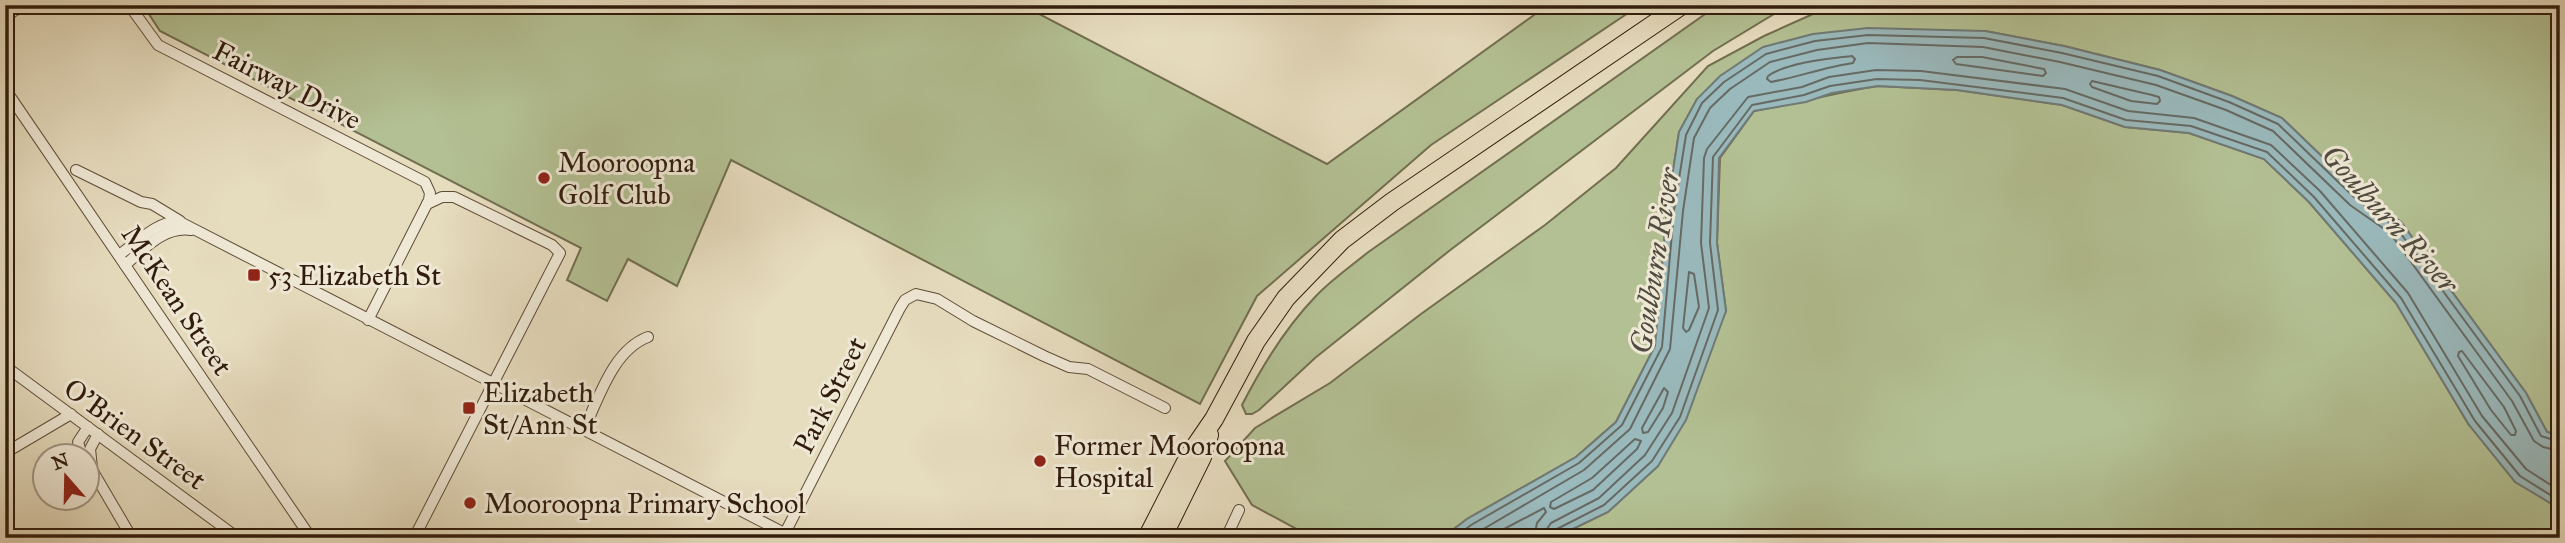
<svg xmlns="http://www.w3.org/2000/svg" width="2565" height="543" font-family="'IM FELL Great Primer',serif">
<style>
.green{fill:#b3c093;stroke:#726e50;stroke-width:2}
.water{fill:#9ab9bc;stroke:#707a76;stroke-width:2}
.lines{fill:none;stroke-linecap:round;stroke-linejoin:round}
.shore{stroke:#666a64;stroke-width:2}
.street-casing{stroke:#5e4c38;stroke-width:12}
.highway-casing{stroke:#311c0c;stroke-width:20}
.street{stroke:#efe8d5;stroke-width:10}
.highway{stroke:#e6dcbe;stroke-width:18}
.poi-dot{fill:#8f2418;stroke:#efe8d5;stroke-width:2.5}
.labels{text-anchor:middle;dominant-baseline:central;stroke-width:6;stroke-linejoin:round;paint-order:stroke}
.street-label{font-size:28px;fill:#311c0c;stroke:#efe8d5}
.poi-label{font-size:28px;fill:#311c0c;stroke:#efe8d5;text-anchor:start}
.water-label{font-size:30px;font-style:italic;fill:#504b41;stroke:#efe8d5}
</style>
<rect width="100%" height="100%" fill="#e6dcbe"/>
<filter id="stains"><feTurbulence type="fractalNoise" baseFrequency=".00286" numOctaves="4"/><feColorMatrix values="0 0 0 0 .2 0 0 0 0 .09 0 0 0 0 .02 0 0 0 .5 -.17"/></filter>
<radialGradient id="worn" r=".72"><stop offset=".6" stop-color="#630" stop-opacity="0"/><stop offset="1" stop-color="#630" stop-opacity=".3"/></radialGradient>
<g class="green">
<path d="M143 5H1022L1327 164 1548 5H1640L1431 145 1257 296 1200 404 731 160 677 286 628 259 607 301 567 280 581 248 160 31Z"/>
<path d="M1718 5H1789L1713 51 1449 251 1315 358 1259 410 1252 414H1246L1242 405C1262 366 1285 328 1316 296 1331 280 1350 267 1367 253Z"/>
<path d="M1833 5H2560V436L2547 432 2526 393 2401 222 2361 194 2282 118 2232 96 2160 70 2064 46 1985 31 1697 99 1679 132 1667 209 1655 346 1616 422 1576 457 1467 519 1442 538H1313L1252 505 1225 461 1255 428 1330 383 1421 314 1545 225 1616 168 1708 66 1764 36Z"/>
<path d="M1878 86 1957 90 2062 105 2125 127 2189 133 2264 159 2309 202 2396 303 2469 425 2556 508 2560 509V538H1554L1608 512 1658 466 1726 311 1717 243 1720 158 1754 111C1796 104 1836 92 1878 86Z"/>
</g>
<path class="water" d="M1868 28 1985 31 2064 46 2160 70 2232 96 2282 118 2361 194 2401 222 2526 393 2547 432 2560 436V509L2515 482 2469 425 2396 303 2309 202 2264 159 2189 133 2125 127 2062 105 1957 90 1878 86 1832 93 1806 102 1754 111 1719 158 1717 243 1726 311 1686 420 1658 466 1608 512 1554 538H1442L1467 519 1576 457 1616 422 1655 346 1667 209 1679 132 1697 99 1720 76 1763 47 1813 34Z"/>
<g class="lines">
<g class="shore">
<path d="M1852 56 1855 59 1853 63C1825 67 1798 77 1771 82L1767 79 1768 76C1788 62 1828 59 1852 56Z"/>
<path d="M1957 57H1982L2044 69 2046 73 2043 76 1956 64 1953 60Z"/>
<path d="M2092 81 2152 95 2159 97 2160 101 2157 104 2131 101 2092 87 2090 84Z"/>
<path d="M1689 272 1694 274 1699 307 1689 330 1686 332 1683 328Z"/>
<path d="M2462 351 2504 407 2516 431 2515 435H2511L2491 410 2458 356 2459 352Z"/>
<path d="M1664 388 1668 392 1663 408 1648 432 1643 433 1642 428Z"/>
<path d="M1635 439 1641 441 1637 449 1593 490 1554 509 1550 507 1551 502 1592 478Z"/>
<path d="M1454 538 1471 525 1579 463 1622 425 1662 347 1674 210 1686 135 1702 103 1724 82 1766 54 1815 41 1868 35 1984 38 2062 53 2158 76 2229 102 2278 124 2356 199 2396 227 2520 396 2541 436 2560 442"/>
<path d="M1468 538 1584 470 1630 429 1670 349 1683 211 1694 138 1710 108 1730 89 1770 62 1817 50 1868 43 1983 47 2060 62 2156 85 2226 110 2273 131 2350 205 2390 233 2512 401 2534 441 2543 447 2560 451"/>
<path d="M1487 538 1544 508 1546 512 1537 523 1534 538"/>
<path d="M1545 538 1546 530 1551 523 1599 498 1645 455 1672 413 1709 308 1701 243 1704 158 1707 149 1748 97 1802 87 1829 77 1876 70 1921 71 2065 89 2128 111 2194 118 2271 145 2320 191 2408 293 2482 416 2526 469 2560 491"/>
<path d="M1553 538 1557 529 1604 505 1652 461 1680 417 1718 310 1710 243 1713 157 1752 105 1804 95 1830 86 1877 79 1920 80 2063 98 2126 120 2191 126 2267 152 2314 197 2401 298 2475 421 2520 476 2560 501"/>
</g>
<g class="street-casing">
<g id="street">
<path d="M129 5 158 45 425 182 430 193 429 200 368 320"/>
<path d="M5 17 23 5"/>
<path d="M5 89 311 538"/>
<path d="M76 170 141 202 152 204 180 221"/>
<path d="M119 255C135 244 159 219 180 222L794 538"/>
<path d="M125 265C144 249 164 226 191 230"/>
<path d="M5 366 238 538"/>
<path d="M584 429C599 398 613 350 648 337"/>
<path d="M5 453 71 414"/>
<path d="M82 456 78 442 88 427"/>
<path d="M88 463 132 538"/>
<path d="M92 468 90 449 98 434"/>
<path d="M783 537 900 308 905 300 916 294 937 299 973 321 1044 356 1069 367 1088 369 1165 408"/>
<path d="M414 538 560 253 552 245 454 197H442L427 204"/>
<path d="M1226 538 1239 510"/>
</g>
</g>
<g class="highway-casing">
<g id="highway">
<path d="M1147 538 1190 454 1214 419 1256 341 1286 298 1342 240 1392 202 1682 5"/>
<path d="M1162 538 1202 457 1209 435"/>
</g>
</g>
<use href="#street" class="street"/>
<use href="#highway" class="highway"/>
</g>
<g class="poi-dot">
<circle cx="544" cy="178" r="7"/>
<rect x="247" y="268" width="14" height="14" rx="3.5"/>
<rect x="462" y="401" width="14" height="14" rx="3.5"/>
<circle cx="1040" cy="461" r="7"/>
<circle cx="470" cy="503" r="7"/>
</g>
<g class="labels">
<g class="street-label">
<text transform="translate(287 85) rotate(27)">Fairway Drive</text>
<text transform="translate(177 300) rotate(56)">McKean Street</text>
<text transform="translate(830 395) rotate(-63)">Park Street</text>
<text transform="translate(135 434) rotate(36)">O'Brien Street</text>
</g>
<g class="poi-label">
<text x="558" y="162">Mooroopna<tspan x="558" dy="32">Golf Club</tspan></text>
<text x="268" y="275">53 Elizabeth St</text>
<text x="483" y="392">Elizabeth<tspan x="483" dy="32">St/Ann St</tspan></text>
<text x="1054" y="445">Former Mooroopna<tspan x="1054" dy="32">Hospital</tspan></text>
<text x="484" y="503">Mooroopna Primary School</text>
</g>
<g class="water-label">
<text transform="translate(2390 219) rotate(48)">Goulburn River</text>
<text transform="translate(1655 261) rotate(-81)">Goulburn River</text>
</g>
</g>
<rect width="2565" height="543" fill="none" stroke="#e6dcbe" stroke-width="28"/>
<rect x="7" y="7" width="2551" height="529" fill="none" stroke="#311c0c" stroke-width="3.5"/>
<rect x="14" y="14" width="2537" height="515" fill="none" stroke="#311c0c" stroke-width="2"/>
<g transform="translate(66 477) rotate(340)"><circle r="33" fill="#efe8d5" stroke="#a39685" stroke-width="2"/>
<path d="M0-5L12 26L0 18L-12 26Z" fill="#8f2418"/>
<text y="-10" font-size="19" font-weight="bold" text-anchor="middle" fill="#311c0c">N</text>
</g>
<rect width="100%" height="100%" filter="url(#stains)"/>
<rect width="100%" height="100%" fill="url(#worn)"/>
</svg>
